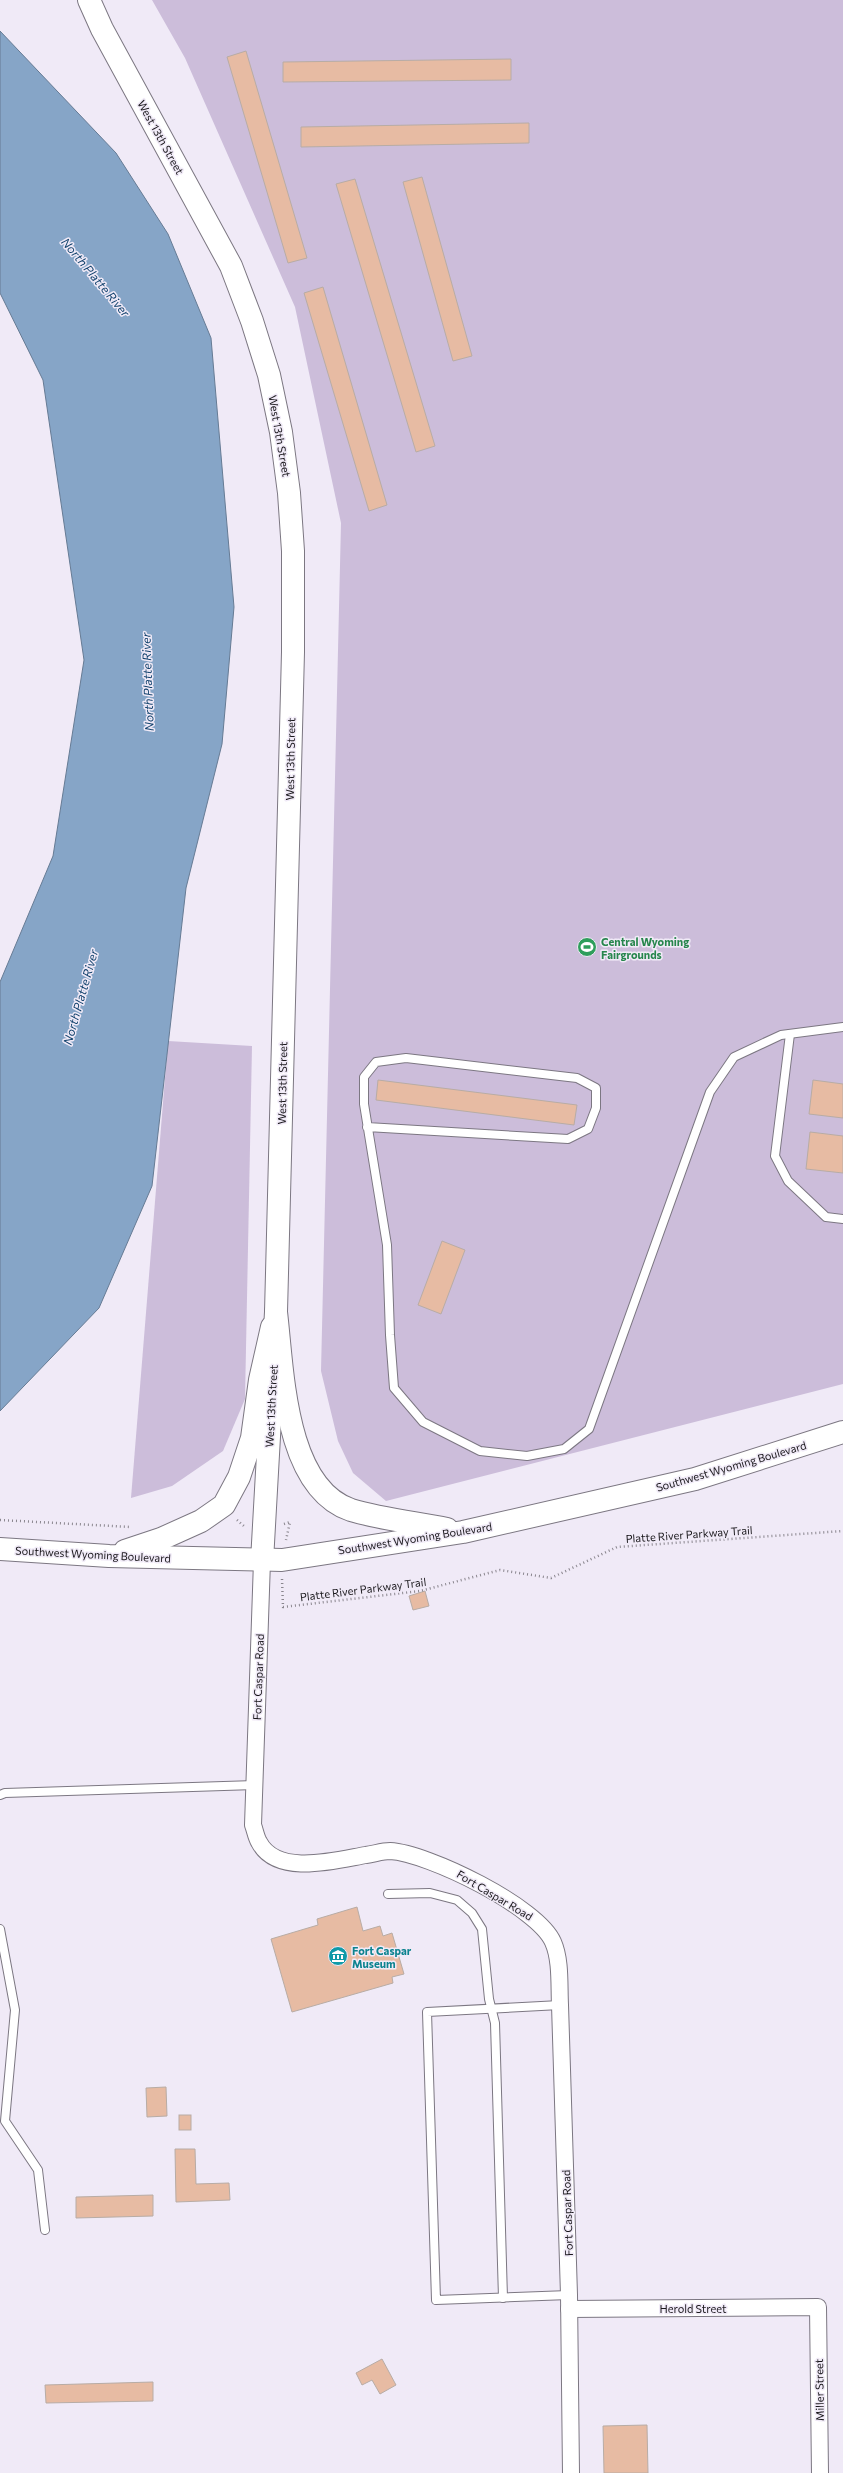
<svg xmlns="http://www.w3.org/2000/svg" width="843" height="2473" font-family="Commissioner,sans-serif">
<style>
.green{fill:#ccbdda}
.water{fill:#86a5c7;stroke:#667b94}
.building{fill:#e7bba3;stroke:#b8aca5}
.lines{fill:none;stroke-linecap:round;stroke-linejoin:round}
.lane-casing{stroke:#7c7782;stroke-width:10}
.street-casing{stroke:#7c7782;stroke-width:18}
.secondary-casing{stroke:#7c7782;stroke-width:24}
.primary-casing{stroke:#7c7782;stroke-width:24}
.path{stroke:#8a868e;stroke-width:2.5;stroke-dasharray:1 3;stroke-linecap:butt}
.lane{stroke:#fff;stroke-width:8}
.street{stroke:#fff;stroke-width:16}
.secondary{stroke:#fff;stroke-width:22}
.primary{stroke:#fff;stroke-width:22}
.labels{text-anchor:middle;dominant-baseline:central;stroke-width:3;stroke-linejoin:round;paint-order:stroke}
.street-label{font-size:11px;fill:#1a181c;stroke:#f0eaf7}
.leisure-label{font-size:11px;font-weight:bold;fill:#27864d;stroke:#f0eaf7;text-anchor:start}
.culture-label{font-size:11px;font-weight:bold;fill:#0d838f;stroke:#f0eaf7;text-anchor:start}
.water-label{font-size:12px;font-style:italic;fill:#12426d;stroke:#f0eaf7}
</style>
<rect width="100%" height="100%" fill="#f0eaf7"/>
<g class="green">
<path d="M152 0H843V1384L386 1501 353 1473 338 1441 321 1371 341 523 295 307 185 58Z"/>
<path d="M168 1041 252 1046 245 1399 223 1451 172 1486 131 1498Z"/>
</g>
<path class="water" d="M0 31 116 153 168 234 211 338 234 607 222 744 186 888 152 1186 99 1308 0 1411V982L53 856 84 660 43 380 0 293Z"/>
<g class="building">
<path d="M246 51 307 258 288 263 227 57Z"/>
<path d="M511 59V80L283 82V62Z"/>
<path d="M529 123V143L301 147V127Z"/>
<path d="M422 177 472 356 453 361 403 182Z"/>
<path d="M355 179 435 446 416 452 336 184Z"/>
<path d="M323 287 387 505 369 511 304 293Z"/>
<path d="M378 1080 577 1105 574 1125 376 1100Z"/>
<path d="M813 1080 843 1084V1118L809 1114Z"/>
<path d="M810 1132 843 1136V1173L806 1169Z"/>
<path d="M442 1241 465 1250 441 1314 418 1305Z"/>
<path d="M425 1591 429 1606 413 1610 409 1596Z"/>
<path d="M357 1907 363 1931 380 1926 383 1936 392 1933 404 1974 392 1977 393 1983 292 2012 271 1939 318 1925 317 1919Z"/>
<path d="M166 2087 167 2116 147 2117 146 2088Z"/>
<rect x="179" y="2115" width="12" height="15"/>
<path d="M175 2149H195L196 2184 229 2183 230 2200 176 2202Z"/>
<path d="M153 2195V2216L76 2218V2197Z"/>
<path d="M382 2359 396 2385 380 2394 372 2380 362 2385 356 2373Z"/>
<path d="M153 2382V2401L46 2403 45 2385Z"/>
<path d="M647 2425 648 2473H604L603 2426Z"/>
</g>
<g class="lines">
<g class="lane-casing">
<g id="lane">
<path d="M790 1034 775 1156 788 1181 826 1217 843 1219"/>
<path d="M367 1127 568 1139 588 1129 596 1108V1088L577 1078 406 1058 376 1062 364 1077V1104L387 1245 390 1335 394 1388 423 1422 480 1451 527 1456 564 1449 589 1429 710 1092 734 1057 781 1035 843 1027"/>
<path d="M0 1795 5 1793 255 1785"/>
<path d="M388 1894 430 1893 457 1900 472 1913 482 1929 489 1999 495 2023 503 2298"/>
<path d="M0 1929 15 2010 5 2121 38 2170 45 2230"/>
<path d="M560 2005 427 2012 436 2300 569 2295"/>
</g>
</g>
<g class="street-casing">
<g id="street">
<path d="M262 1561 253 1825C255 1830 256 1837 259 1842 277 1877 337 1860 366 1855 374 1854 382 1851 390 1851 428 1853 538 1907 553 1942 561 1960 559 1985 560 2005L569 2295 571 2473"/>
<path d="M569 2309 818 2307 820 2473"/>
</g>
</g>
<g class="secondary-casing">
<path id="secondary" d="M89 0 102 29 231 266 252 321 269 375 281 432 289 493 293 551V652L276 1312 262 1561"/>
</g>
<g class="primary-casing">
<g id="primary">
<path d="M276 1312C283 1370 284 1487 351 1510 381 1519 417 1523 447 1529"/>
<path d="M0 1549 109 1556 282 1560 463 1532 695 1479 843 1432"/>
<path d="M125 1551 161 1539 201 1521 224 1505 239 1477 252 1438 260 1380 272 1327"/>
</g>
</g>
<g class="path">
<path d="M0 1520 131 1527"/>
<path d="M237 1520 245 1527"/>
<path d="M284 1524 290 1522 286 1540"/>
<path d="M282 1579 283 1607 420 1591 500 1570 551 1578 617 1547 843 1531"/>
</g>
<use href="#lane" class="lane"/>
<use href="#street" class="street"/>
<use href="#secondary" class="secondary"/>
<use href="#primary" class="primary"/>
</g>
<defs>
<g id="stadium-disc" transform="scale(1)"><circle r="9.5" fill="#2e9e5b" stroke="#f0eaf7"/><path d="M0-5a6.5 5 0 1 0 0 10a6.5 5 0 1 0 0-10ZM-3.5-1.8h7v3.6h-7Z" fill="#fff"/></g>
<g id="museum-disc" transform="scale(1)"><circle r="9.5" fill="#0f9aa8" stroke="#f0eaf7"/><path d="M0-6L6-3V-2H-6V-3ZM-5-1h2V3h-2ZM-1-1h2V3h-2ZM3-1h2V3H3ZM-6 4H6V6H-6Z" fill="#fff"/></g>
</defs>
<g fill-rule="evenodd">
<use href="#stadium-disc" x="587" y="947"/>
<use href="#museum-disc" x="338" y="1956"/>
</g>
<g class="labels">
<g class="street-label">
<text transform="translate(161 137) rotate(61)">West 13th Street</text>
<text transform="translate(280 436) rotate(80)">West 13th Street</text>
<text transform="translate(290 759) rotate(-89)">West 13th Street</text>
<text transform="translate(282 1083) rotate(-89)">West 13th Street</text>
<text transform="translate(271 1406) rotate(-87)">West 13th Street</text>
<text transform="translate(731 1466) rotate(-16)">Southwest Wyoming Boulevard</text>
<text transform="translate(689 1534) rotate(-4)">Platte River Parkway Trail</text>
<text transform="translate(415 1538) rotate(-9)">Southwest Wyoming Boulevard</text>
<text transform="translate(93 1554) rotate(3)">Southwest Wyoming Boulevard</text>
<text transform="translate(363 1589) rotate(-7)">Platte River Parkway Trail</text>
<text transform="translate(258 1677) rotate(-88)">Fort Caspar Road</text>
<text transform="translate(495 1895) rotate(31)">Fort Caspar Road</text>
<text transform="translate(567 2213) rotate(-92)">Fort Caspar Road</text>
<text x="693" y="2308">Herold Street</text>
<text transform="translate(819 2390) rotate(-91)">Miller Street</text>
</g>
<g class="leisure-label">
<text x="601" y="941">Central Wyoming<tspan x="601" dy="13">Fairgrounds</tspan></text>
</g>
<g class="culture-label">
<text x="352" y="1950">Fort Caspar<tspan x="352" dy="13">Museum</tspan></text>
</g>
<g class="water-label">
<text transform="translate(96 277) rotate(50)">North Platte River</text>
<text transform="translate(147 682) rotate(-92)">North Platte River</text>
<text transform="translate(80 997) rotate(-74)">North Platte River</text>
</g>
</g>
</svg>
